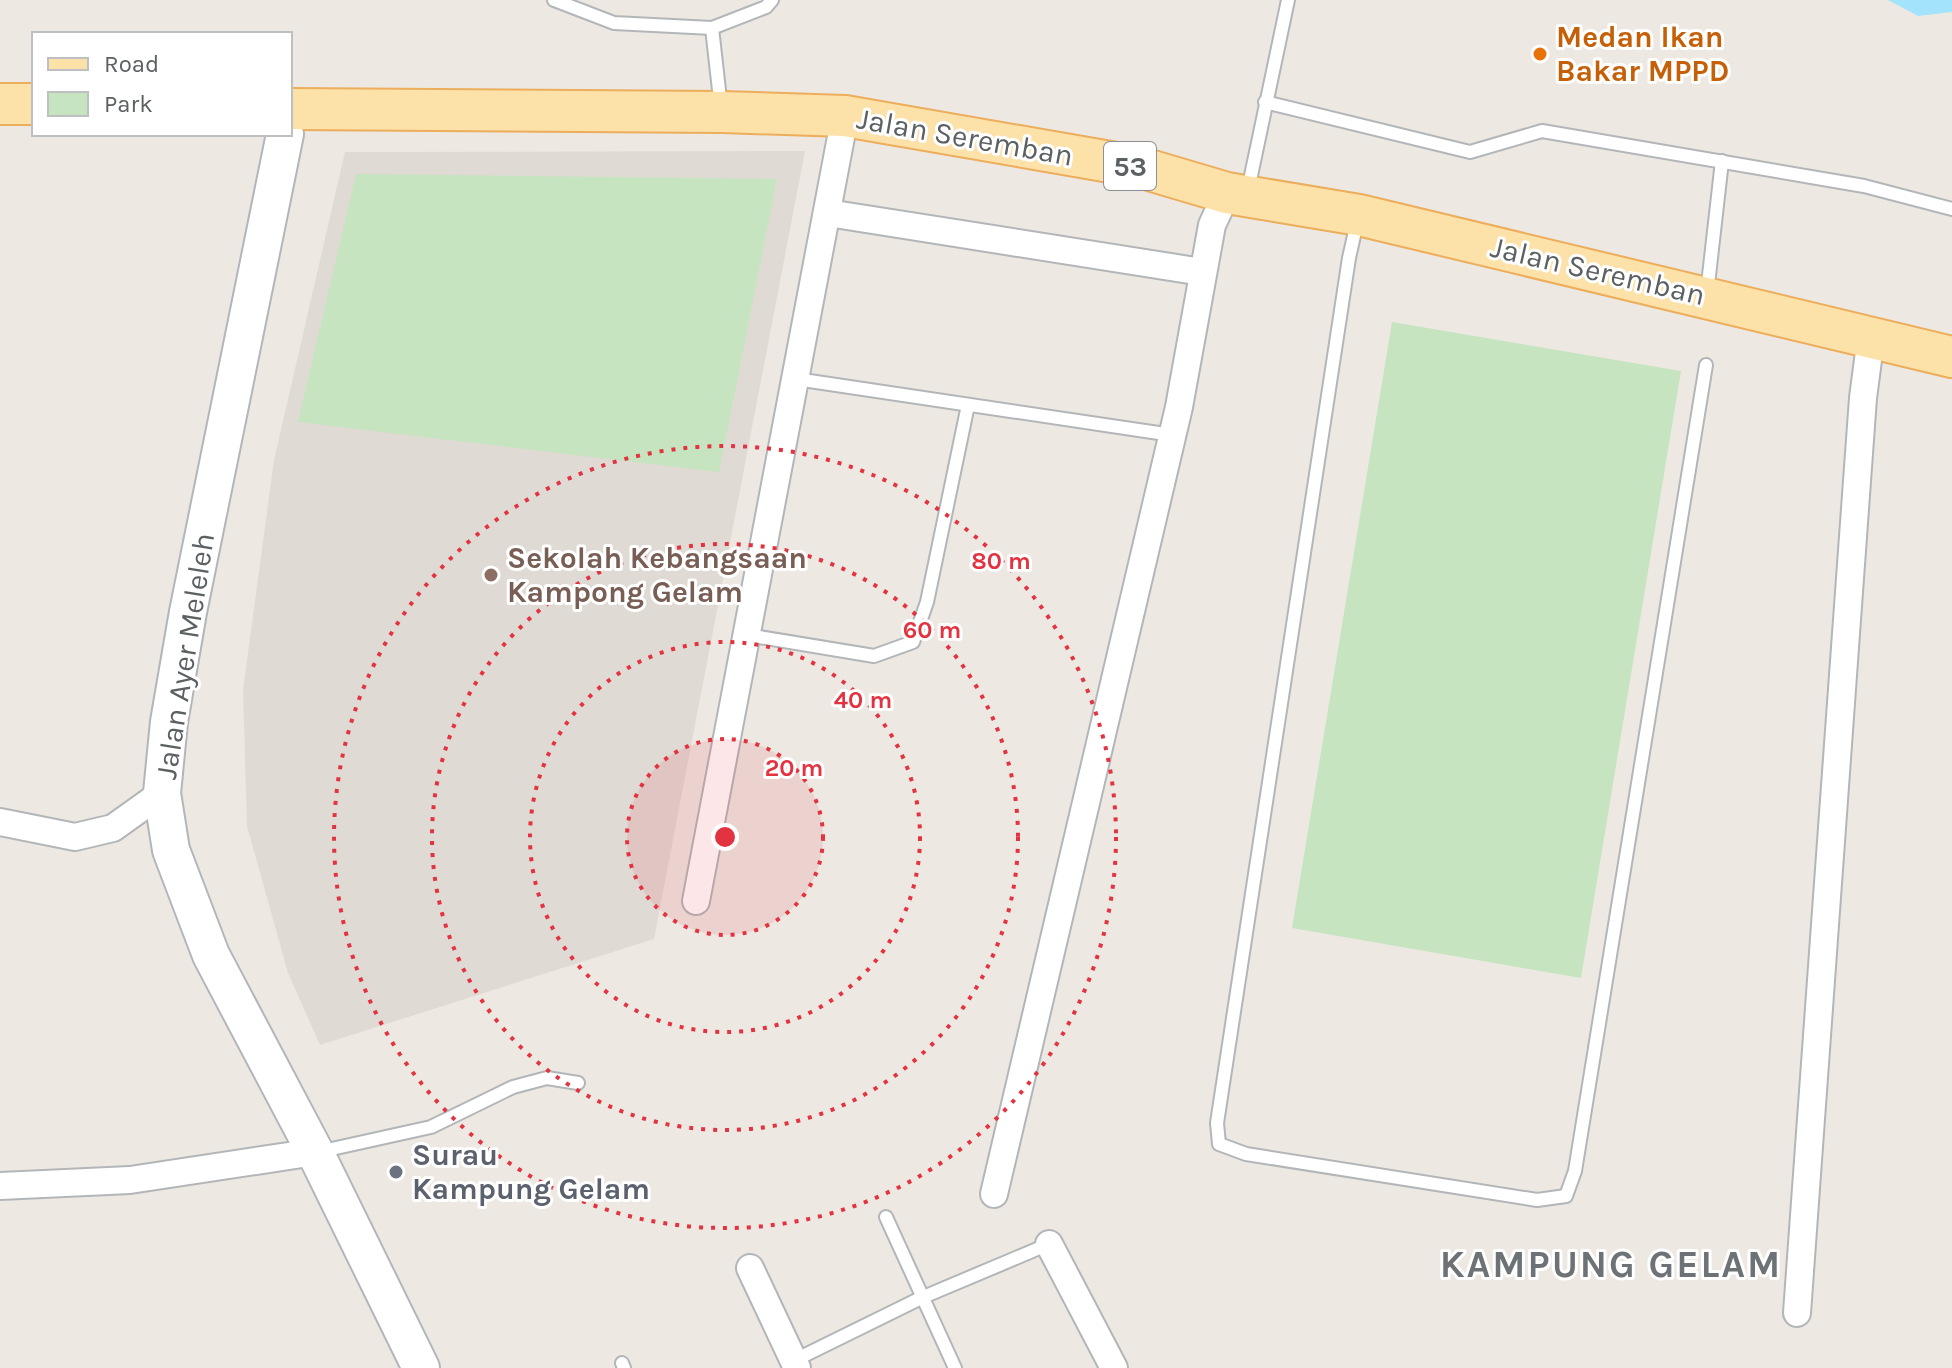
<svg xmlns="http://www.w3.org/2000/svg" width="1952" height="1368" font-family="Karla,sans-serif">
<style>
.education{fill:#e0dad4}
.green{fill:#c5e4bf}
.water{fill:#a4e3fc}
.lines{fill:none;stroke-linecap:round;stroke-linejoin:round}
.lane-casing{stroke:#b3b6b9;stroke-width:16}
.street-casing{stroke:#b3b6b9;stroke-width:30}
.secondary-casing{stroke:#b2b6ba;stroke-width:40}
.primary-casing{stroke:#ecad5c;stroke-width:44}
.lane{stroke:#fff;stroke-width:12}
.street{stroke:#fff;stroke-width:26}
.secondary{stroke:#fff;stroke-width:36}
.primary{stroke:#fce1a8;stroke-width:40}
.ring{fill:none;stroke:#e33340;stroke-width:4;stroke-dasharray:4 8}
.food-dot{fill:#e8710a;stroke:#fff;stroke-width:3}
.education-dot{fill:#8d6e63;stroke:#fff;stroke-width:3}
.worship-dot{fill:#6b7280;stroke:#fff;stroke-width:3}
.labels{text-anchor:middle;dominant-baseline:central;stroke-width:6;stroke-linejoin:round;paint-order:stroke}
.shield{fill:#fff;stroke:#8c9092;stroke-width:2}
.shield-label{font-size:28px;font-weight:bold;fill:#5b6063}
.food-label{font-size:30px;font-weight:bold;fill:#c56008;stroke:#fff;text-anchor:start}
.street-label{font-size:30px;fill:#5b6063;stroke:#fff}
.education-label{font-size:30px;font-weight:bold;fill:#785e54;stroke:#fff;text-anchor:start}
.worship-label{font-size:30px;font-weight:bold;fill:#5b616d;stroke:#fff;text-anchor:start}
.district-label{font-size:38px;font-weight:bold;letter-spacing:2px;fill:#6c7275;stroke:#fff}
.centre{fill:#e33340;stroke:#fff;stroke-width:4}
.ring-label{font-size:24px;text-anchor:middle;font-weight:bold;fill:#e33340;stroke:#fff;stroke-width:6;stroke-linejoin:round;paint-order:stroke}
</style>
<rect width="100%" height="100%" fill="#ede9e2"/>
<path class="education" d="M805 151 654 939 320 1045 288 973 247 826 243 690 274 460 345 152Z"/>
<g class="green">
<path d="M356 174 777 179 719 472 298 422Z"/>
<path d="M1392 322 1681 371 1581 978 1292 928Z"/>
</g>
<path class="water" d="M1888 0H1952V12L1918 16Z"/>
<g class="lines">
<g class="lane-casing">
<g id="lane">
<path d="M554 0 614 23 712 28 766 7 772 0"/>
<path d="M712 28 721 108"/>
<path d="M1265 102 1470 152 1542 131 1864 186 1952 209"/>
<path d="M1248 190 1288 0"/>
<path d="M1358 218 1349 258 1217 1123 1219 1144 1246 1154 1537 1200 1566 1196 1575 1171 1706 365"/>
<path d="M1707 293 1722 161"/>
<path d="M796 379 1172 435"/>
<path d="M747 635 874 656 913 642 927 602 968 405"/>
<path d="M318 1152 431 1127 513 1087 547 1078 578 1083"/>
<path d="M886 1217 955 1368"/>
<path d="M793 1361 921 1298 1049 1244"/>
<path d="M622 1363 624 1368"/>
</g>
</g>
<g class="street-casing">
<g id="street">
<path d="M828 213 1202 272"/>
<path d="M0 822 75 837 113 828 162 793"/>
<path d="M696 901 845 116"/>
<path d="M0 1186 130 1180 315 1152"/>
<path d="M994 1194 1179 407 1212 225 1227 193"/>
<path d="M1049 1244 1114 1368"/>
<path d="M750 1268 797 1368"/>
<path d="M1797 1313 1863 398 1871 337"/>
</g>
</g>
<g class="secondary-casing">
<path id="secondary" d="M285 134 188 612 169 722 162 793 171 850 211 955 315 1152 421 1368"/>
</g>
<g class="primary-casing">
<g id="primary">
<path d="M0 104H34"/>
<path d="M290 109 722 112 845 116 1139 167 1227 193 1359 215 1952 357"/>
</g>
</g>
<use href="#lane" class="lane"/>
<use href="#street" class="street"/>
<use href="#secondary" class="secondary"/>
<use href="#primary" class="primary"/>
</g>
<circle cx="725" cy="837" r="98" fill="#e33340" fill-opacity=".12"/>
<g class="ring">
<circle cx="725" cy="837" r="98"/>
<circle cx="725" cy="837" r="195"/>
<circle cx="725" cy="837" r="293"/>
<circle cx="725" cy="837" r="391"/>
</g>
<circle class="food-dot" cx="1540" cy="54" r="8"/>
<circle class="education-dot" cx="491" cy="575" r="8"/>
<circle class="worship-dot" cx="396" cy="1172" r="8"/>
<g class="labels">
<rect class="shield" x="1104" y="142" width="52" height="48" rx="6"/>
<g class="shield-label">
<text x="1130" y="166">53</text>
</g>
<g class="food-label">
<text x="1556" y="37">Medan Ikan<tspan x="1556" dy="34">Bakar MPPD</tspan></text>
</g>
<g class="street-label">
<text transform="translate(965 137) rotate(10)">Jalan Seremban</text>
<text transform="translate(1598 271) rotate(13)">Jalan Seremban</text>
<text transform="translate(185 656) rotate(-81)">Jalan Ayer Meleleh</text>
</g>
<g class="education-label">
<text x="507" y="558">Sekolah Kebangsaan<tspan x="507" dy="34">Kampong Gelam</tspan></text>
</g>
<g class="worship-label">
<text x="412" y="1155">Surau<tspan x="412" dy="34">Kampung Gelam</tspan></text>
</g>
<g class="district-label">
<text x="1611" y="1264">KAMPUNG GELAM</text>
</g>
</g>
<circle cx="725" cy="837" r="12" class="centre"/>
<g class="ring-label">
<text x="1001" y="569">80 m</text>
<text x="932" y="638">60 m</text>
<text x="863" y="708">40 m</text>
<text x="794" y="776">20 m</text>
</g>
<rect x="32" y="32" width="260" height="104" fill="#ffffff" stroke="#bdbfc1" stroke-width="2"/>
<rect x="48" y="58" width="40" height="12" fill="#fce1a8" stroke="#bdbfc1" stroke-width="2"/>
<text x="104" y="72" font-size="24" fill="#5b6063">Road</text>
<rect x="48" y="92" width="40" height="24" fill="#c5e4bf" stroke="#bdbfc1" stroke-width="2"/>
<text x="104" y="112" font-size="24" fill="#5b6063">Park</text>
</svg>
